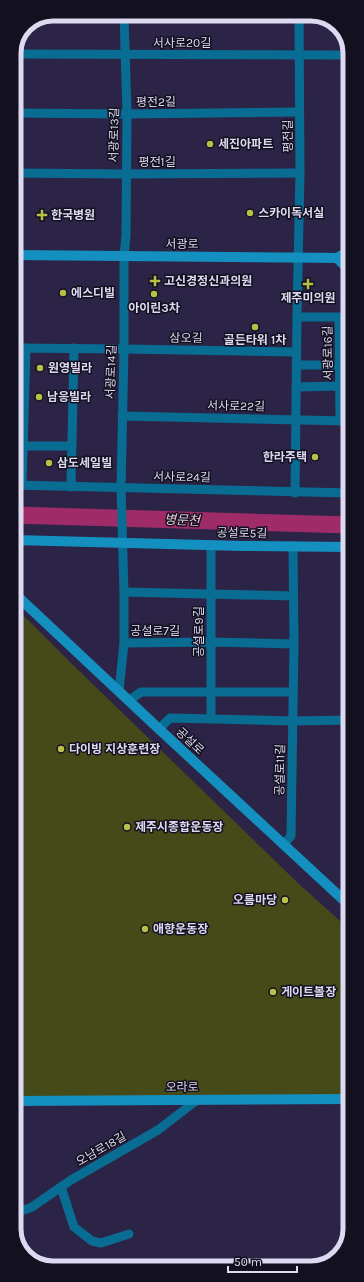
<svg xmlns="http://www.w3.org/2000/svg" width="364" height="1282" font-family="Karla,'Noto Sans KR',sans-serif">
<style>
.green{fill:#464918}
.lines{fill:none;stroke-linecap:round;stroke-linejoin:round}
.river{stroke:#a02b69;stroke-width:17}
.street{stroke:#096d93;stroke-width:9}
.secondary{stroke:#1490c0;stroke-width:10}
.poi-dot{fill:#b9c046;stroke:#131020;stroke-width:1.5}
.labels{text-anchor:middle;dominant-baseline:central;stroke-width:3;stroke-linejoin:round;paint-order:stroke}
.street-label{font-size:12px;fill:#dcd9f0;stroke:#131020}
.poi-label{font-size:12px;font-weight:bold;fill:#dcd9f0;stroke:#131020;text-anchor:start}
.water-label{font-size:13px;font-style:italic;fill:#ecccd9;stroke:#131020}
.rim{fill:none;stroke:#dcd9f0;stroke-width:5}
</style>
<rect width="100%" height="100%" fill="#2c2447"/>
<path class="green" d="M14 606 70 662 299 884 350 930V1098L15 1099Z"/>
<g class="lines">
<path class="river" d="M14 515 350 525"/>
<g class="street">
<path d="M14 54 349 55"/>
<path d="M14 113 127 114 299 112"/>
<path d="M14 173 125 174 300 173"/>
<path d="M297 317H339L340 421"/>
<path d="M14 348 124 349 296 352"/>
<path d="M296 365H340"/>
<path d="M296 387 340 386"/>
<path d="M122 416 349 421"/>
<path d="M23 446H72"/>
<path d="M14 485 350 493"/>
<path d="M22 485 26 348"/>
<path d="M71 487 74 348"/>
<path d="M295 493 297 317 300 173 299 14"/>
<path d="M211 545V718"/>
<path d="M124 592 293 596"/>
<path d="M124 643 211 642 294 644"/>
<path d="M119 691 124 643V592L121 488 124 349V257L126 235 127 114 124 14"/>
<path d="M130 700 141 692H293"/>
<path d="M159 729 170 718 293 721 350 720"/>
<path d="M283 845 291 836 294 644 293 546"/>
<path d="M61 1187 74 1227 92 1241 101 1243 129 1234"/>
<path d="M15 1213 32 1207 71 1180 158 1130 197 1100"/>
</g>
<g class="secondary">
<path d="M349 251 337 258 349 270"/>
<path d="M14 255 349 258"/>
<path d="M14 540 243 546 350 547"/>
<path d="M14 593 159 729 350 906"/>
<path d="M15 1101 350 1099"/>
</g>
</g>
<g class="poi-dot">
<circle cx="210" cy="144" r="4"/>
<circle cx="250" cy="213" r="4"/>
<path d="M40 209h4v4h4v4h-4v4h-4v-4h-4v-4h4z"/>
<path d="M153 275h4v4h4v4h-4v4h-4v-4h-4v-4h4z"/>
<path d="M306 278h4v4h4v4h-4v4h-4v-4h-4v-4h4z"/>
<circle cx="63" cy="293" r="4"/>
<circle cx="154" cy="294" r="4"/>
<circle cx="255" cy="327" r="4"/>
<circle cx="40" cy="368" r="4"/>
<circle cx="39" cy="397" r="4"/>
<circle cx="315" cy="457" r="4"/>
<circle cx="49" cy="463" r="4"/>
<circle cx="61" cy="749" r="4"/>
<circle cx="127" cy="827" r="4"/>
<circle cx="285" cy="900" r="4"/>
<circle cx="145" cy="929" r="4"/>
<circle cx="273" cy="992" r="4"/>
</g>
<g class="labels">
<g class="street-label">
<text x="182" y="43">서사로20길</text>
<text transform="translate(156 102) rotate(-1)">평전2길</text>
<text transform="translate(114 135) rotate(-89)">서광로13길</text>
<text transform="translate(288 136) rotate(-91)">평전길</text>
<text x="157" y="162">평전1길</text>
<text x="182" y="244">서광로</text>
<text transform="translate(186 338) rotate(1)">삼오길</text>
<text transform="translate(328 353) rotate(-91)">서광로16길</text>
<text transform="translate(111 372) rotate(-88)">서광로14길</text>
<text transform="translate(236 406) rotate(1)">서사로22길</text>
<text transform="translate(182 477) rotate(1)">서사로24길</text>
<text transform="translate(242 533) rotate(1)">공설로5길</text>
<text x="155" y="631">공설로7길</text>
<text transform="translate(199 632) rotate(-90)">공설로9길</text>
<text transform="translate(190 741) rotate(43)">공설로</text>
<text transform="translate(280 770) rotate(-89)">공설로11길</text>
<text x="182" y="1087">오라로</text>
<text transform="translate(101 1149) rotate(-30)">오남로18길</text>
</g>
<g class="poi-label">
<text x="218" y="144">세진아파트</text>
<text x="258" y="213">스카이독서실</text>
<text x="51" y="215">한국병원</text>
<text x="164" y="281">고신경정신과의원</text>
<text x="71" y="293">에스디빌</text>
<text x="308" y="298" text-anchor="middle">제주미의원</text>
<text x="154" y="308" text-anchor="middle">아이린3차</text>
<text x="255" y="340" text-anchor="middle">골든타워 1차</text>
<text x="48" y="368">원영빌라</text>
<text x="47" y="397">남응빌라</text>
<text x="307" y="457" text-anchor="end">한라주택</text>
<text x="57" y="463">삼도세일빌</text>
<text x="69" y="749">다이빙 지상훈련장</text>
<text x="135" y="827">제주시종합운동장</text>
<text x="277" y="900" text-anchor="end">오름마당</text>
<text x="153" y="929">애향운동장</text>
<text x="281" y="992">게이트볼장</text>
</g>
<g class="water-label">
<text transform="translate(182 520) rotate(2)">병문천</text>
</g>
</g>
<path d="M0 0H364V1282H0ZM53 21H311A32 32 0 0 1 343 53V1229A32 32 0 0 1 311 1261H53A32 32 0 0 1 21 1229V53A32 32 0 0 1 53 21Z" fill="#131020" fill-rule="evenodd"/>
<path class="rim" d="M53 21H311A32 32 0 0 1 343 53V1229A32 32 0 0 1 311 1261H53A32 32 0 0 1 21 1229V53A32 32 0 0 1 53 21Z"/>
<path d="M228 1266v6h69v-6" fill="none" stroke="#dcd9f0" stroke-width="2"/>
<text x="234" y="1266" font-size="12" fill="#dcd9f0" stroke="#131020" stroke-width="3" paint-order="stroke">50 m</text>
</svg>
